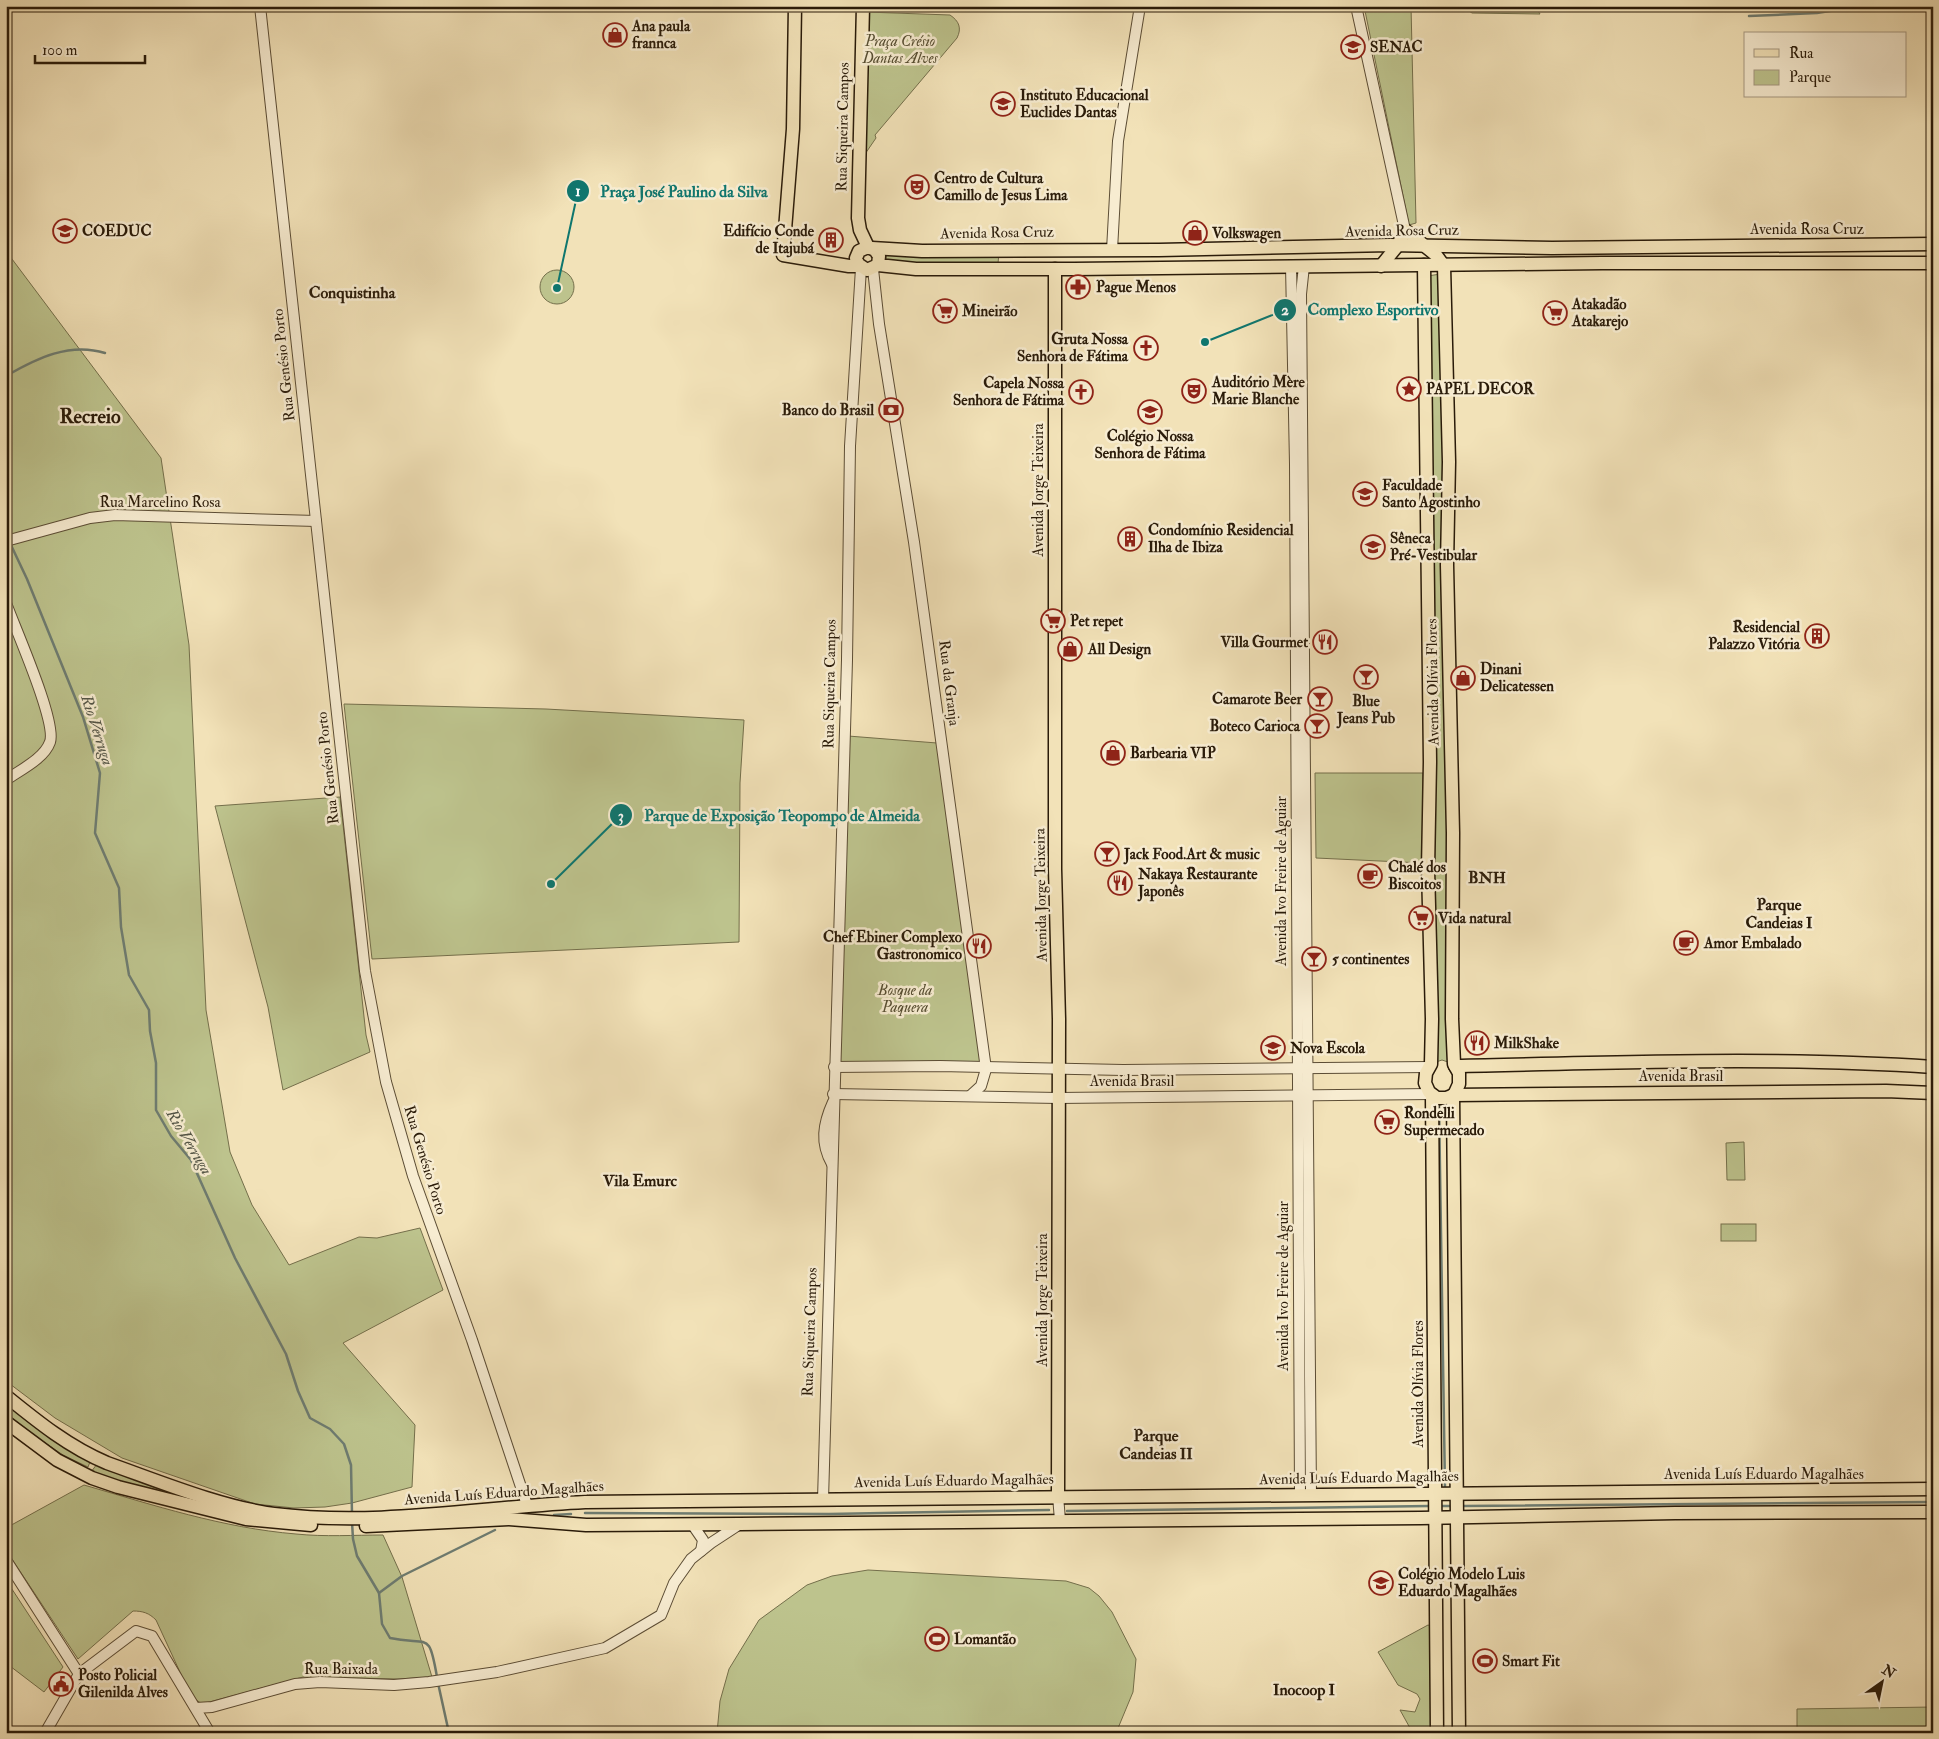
<svg xmlns="http://www.w3.org/2000/svg" width="1939" height="1739" font-family="'IM FELL Double Pica',serif">
<style>
.green{fill:#bdc38d;stroke:#746f4b}
.lines{fill:none;stroke-linecap:round;stroke-linejoin:round}
.stream{stroke:#6e7c71;stroke-width:2.5}
.minor-casing{stroke:#5c4d35;stroke-width:12}
.major-casing{stroke:#2a1b09;stroke-width:15}
.minor{stroke:#f7ecd1;stroke-width:10}
.major{stroke:#f2e2b8;stroke-width:12}
.labels{text-anchor:middle;dominant-baseline:central;stroke-width:5;stroke-linejoin:round;paint-order:stroke}
.poi-label{font-size:15px;font-weight:bold;fill:#2a1b09;stroke:#f7ecd1;text-anchor:start}
.park-label{font-size:15px;font-style:italic;fill:#564d31;stroke:#f7ecd1}
.street-label{font-size:15px;fill:#2a1b09;stroke:#f7ecd1}
.neighbourhood-label{font-size:16px;font-weight:bold;fill:#2a1b09;stroke:#f7ecd1}
.water-label{font-size:16px;font-style:italic;fill:#525446;stroke:#f7ecd1}
.district-label{font-size:20px;font-weight:bold;fill:#2a1b09;stroke:#f7ecd1}
.leader{fill:none;stroke:#0f766e;stroke-width:2}
.callout-dot{fill:#0f766e;stroke:#f7ecd1;stroke-width:2}
.mark-label{font-size:15px;text-anchor:middle;font-weight:bold;fill:#fff}
.callout-label{font-size:16px;text-anchor:middle;font-weight:bold;fill:#0f766e;stroke:#f7ecd1;stroke-width:5;stroke-linejoin:round;paint-order:stroke}
</style>
<rect width="100%" height="100%" fill="#f2e2b8"/>
<filter id="stains"><feTurbulence type="fractalNoise" baseFrequency=".004" numOctaves="4"/><feColorMatrix values="0 0 0 0 .2 0 0 0 0 .09 0 0 0 0 .02 0 0 0 .5 -.17"/></filter>
<radialGradient id="worn" r=".72"><stop offset=".6" stop-color="#630" stop-opacity="0"/><stop offset="1" stop-color="#630" stop-opacity=".3"/></radialGradient>
<g class="green">
<path d="M1364 6H1411L1416 223 1409 225Z"/>
<path d="M1467 6H1535L1540 14 1472 13 1466 9Z"/>
<path d="M866 12 950 15C959 21 962 28 957 38L875 135 876 138 863 157Z"/>
<path d="M886 250 999 253 998 263H886Z"/>
<path d="M6 251 161 458 189 645 206 1010 230 1152 252 1205 289 1265 359 1237 377 1238 420 1228 443 1290 343 1343 415 1425 412 1487 352 1503 325 1507 294 1508 255 1504 122 1458 55 1418 6 1381Z"/>
<circle cx="557" cy="287" r="17"/>
<path d="M1441 274 1454 1064 1442 1060 1430 1064 1427 276Z"/>
<path d="M344 704 546 709 744 720 740 783 739 942 372 959Z"/>
<path d="M848 736 937 743 981 1064 838 1067Z"/>
<path d="M1315 773H1423L1422 863 1316 858Z"/>
<path d="M340 797 366 1035 370 1052 283 1090 268 1007 215 806Z"/>
<path d="M1744 1142 1745 1180H1727L1726 1143Z"/>
<rect x="1721" y="1224" width="35" height="17"/>
<path d="M6 1398 90 1462 88 1467 63 1455 10 1419 6 1416Z"/>
<path d="M97 1464 249 1515 109 1479 91 1472Z"/>
<path d="M84 1485C153 1505 223 1528 296 1534 325 1537 354 1535 383 1535L402 1577 432 1677 398 1679 303 1677 202 1704 191 1696 156 1620C149 1613 143 1611 133 1611L78 1659 6 1550V1528Z"/>
<path d="M868 1570 1066 1581 1089 1588 1099 1596 1112 1612 1136 1659 1133 1692 1116 1733H717L720 1701 729 1669 759 1620 807 1585 832 1576Z"/>
<path d="M6 1580 63 1667 44 1692 6 1663Z"/>
<path d="M1428 1625 1431 1626 1433 1733H1404L1410 1728 1400 1710 1415 1712 1420 1699 1417 1694 1398 1685 1378 1652Z"/>
<path d="M1933 1707V1733H1797V1709Z"/>
</g>
<g class="lines">
<g class="stream">
<path d="M1749 16 1817 13 1861 6"/>
<path d="M6 376C37 358 70 342 105 353"/>
<path d="M10 543 27 579 83 717 100 773 95 833 119 888 121 927 129 975 149 1010 150 1031 156 1063V1110L171 1136 191 1160 235 1258 286 1354 298 1391 310 1418 330 1429 344 1444 351 1465 352 1514"/>
<path d="M1439 1105 1445 1488"/>
<path d="M1440 1506H1452"/>
<path d="M1463 1506 1933 1502"/>
<path d="M1067 1511 1429 1506"/>
<path d="M585 1513 829 1514 1049 1510"/>
<path d="M554 1515 571 1514"/>
<path d="M352 1522 353 1539 357 1556 379 1593 382 1624 390 1638C429 1646 429 1630 437 1677"/>
<path d="M379 1593 402 1576 495 1530"/>
<path d="M438 1683 449 1733"/>
</g>
<g class="minor-casing">
<g id="minor">
<path d="M260 6 365 971 386 1082 413 1176 472 1340 527 1505"/>
<path d="M1356 6 1405 230"/>
<path d="M1112 250 1118 141 1140 6"/>
<path d="M1291 266 1295 464 1300 1496"/>
<path d="M1304 266 1301 294 1311 1496"/>
<path d="M873 269 879 324 914 542 986 1069 981 1086 970 1096"/>
<path d="M6 541 90 518 115 515 316 521"/>
<path d="M6 603C15 628 57 722 50 742 44 759 20 770 6 780"/>
<path d="M834 1067 940 1066 1123 1070 1429 1067"/>
<path d="M833 1094 1058 1098 1431 1094"/>
<path d="M832 1164C820 1143 823 1124 833 1102"/>
<path d="M1058 1496 1060 1520"/>
<path d="M823 1500 847 660 850 446 861 268"/>
<path d="M692 1524 703 1540 701 1551"/>
<path d="M6 1560 79 1674"/>
<path d="M196 1708 212 1707 295 1684 320 1682 394 1685 429 1682 497 1672 605 1648 661 1615 674 1583 691 1559 711 1543 740 1524"/>
<path d="M45 1733 79 1674 136 1631 152 1636 210 1733"/>
</g>
</g>
<g class="major-casing">
<g id="major">
<path d="M795 6 793 129 783 255 849 266H858"/>
<path d="M863 6 858 218 860 230 868 247"/>
<path d="M872 248 922 251 1159 250 1390 245 1552 248 1933 244"/>
<path d="M878 265 879 256 875 250 868 247 859 251 856 258 858 264 867 270 878 265 916 269H1074L1602 263H1933"/>
<path d="M1424 265 1430 762 1428 869 1432 1019 1431 1064 1426 1073 1425 1083 1429 1092 1437 1098H1446L1454 1095 1886 1091 1933 1093"/>
<path d="M1381 266 1398 245 1405 230 1436 255 1444 266"/>
<path d="M1444 266 1449 462 1447 565 1453 833 1452 1019 1454 1064 1459 1073V1084L1454 1095"/>
<path d="M1055 269V869L1059 1019 1058 1496"/>
<path d="M1455 1066C1614 1063 1774 1056 1933 1067"/>
<path d="M1432 1095 1437 1733"/>
<path d="M1453 1095 1459 1733"/>
<path d="M6 1396C38 1422 69 1447 107 1463 158 1481 221 1507 274 1514 378 1527 482 1507 585 1502L1933 1489"/>
<path d="M6 1422 57 1460 92 1478 118 1487 246 1519 311 1525"/>
<path d="M366 1526 509 1519 586 1525 740 1524 1421 1518 1675 1513 1933 1512"/>
</g>
</g>
<use href="#minor" class="minor"/>
<use href="#major" class="major"/>
</g>
<defs>
<g id="shop-ring" transform="scale(1.25)"><circle r="9.5" fill="#f7ecd1" stroke="#8f2418" stroke-width="1.5"/><path d="M-5-2.5h2.3a2.7 3.5 0 0 1 5.4 0H5L5.5 6h-11ZM-1.5-2.5h3a1.5 2.3 0 0 0-3 0Z" fill="#8f2418"/></g>
<g id="school-ring" transform="scale(1.25)"><circle r="9.5" fill="#f7ecd1" stroke="#8f2418" stroke-width="1.5"/><path d="M0-5L7-2L0 1L-7-2ZM-4 1L0 2.5L4 1V4Q0 6-4 4Z" fill="#8f2418"/></g>
<g id="theatre-ring" transform="scale(1.25)"><circle r="9.5" fill="#f7ecd1" stroke="#8f2418" stroke-width="1.5"/><path d="M-5-5.5Q0-4 5-5.5V0Q5 5 0 6Q-5 5-5 0ZM-3.3-2.5H-1v1.5H-3.3ZM1-2.5H3.3v1.5H1ZM-2.8 1Q0 5.5 2.8 1Z" fill="#8f2418"/></g>
<g id="building-ring" transform="scale(1.25)"><circle r="9.5" fill="#f7ecd1" stroke="#8f2418" stroke-width="1.5"/><path d="M-4-6H4V6H1V3H-1V6H-4ZM-2.5-4.3h1.7v1.8h-1.7ZM.8-4.3h1.7v1.8H.8ZM-2.5-1h1.7V.8h-1.7ZM.8-1h1.7V.8H.8Z" fill="#8f2418"/></g>
<g id="pharmacy-ring" transform="scale(1.25)"><circle r="9.5" fill="#f7ecd1" stroke="#8f2418" stroke-width="1.5"/><path d="M-2-6h4v4h4v4h-4v4h-4v-4h-4v-4h4Z" fill="#8f2418"/></g>
<g id="supermarket-ring" transform="scale(1.25)"><circle r="9.5" fill="#f7ecd1" stroke="#8f2418" stroke-width="1.5"/><path d="M-6-5.5h2.5l.6 2H6L4.5 2H-2.5L-4.4-4H-6ZM-1.5 3.2a1.3 1.3 0 1 0 .1 0ZM3 3.2a1.3 1.3 0 1 0 .1 0Z" fill="#8f2418"/></g>
<g id="church-ring" transform="scale(1.25)"><circle r="9.5" fill="#f7ecd1" stroke="#8f2418" stroke-width="1.5"/><path d="M-1.2-6h2.4v3.5h3.3v2.4h-3.3V6h-2.4V-.1h-3.3v-2.4h3.3Z" fill="#8f2418"/></g>
<g id="sight-ring" transform="scale(1.25)"><circle r="9.5" fill="#f7ecd1" stroke="#8f2418" stroke-width="1.5"/><path d="M0-6L1.8-2.2L6-1.7L2.9 1.2L3.7 5.4L0 3.3L-3.7 5.4L-2.9 1.2L-6-1.7L-1.8-2.2Z" fill="#8f2418"/></g>
<g id="bank-ring" transform="scale(1.25)"><circle r="9.5" fill="#f7ecd1" stroke="#8f2418" stroke-width="1.5"/><path d="M-6-4H6V4H-6ZM0-2.3a2.3 2.3 0 1 0 0 4.6a2.3 2.3 0 1 0 0-4.6Z" fill="#8f2418"/></g>
<g id="university-ring" transform="scale(1.25)"><circle r="9.5" fill="#f7ecd1" stroke="#8f2418" stroke-width="1.5"/><path d="M0-5L7-2L0 1L-7-2ZM-4 1L0 2.5L4 1V4Q0 6-4 4Z" fill="#8f2418"/></g>
<g id="restaurant-ring" transform="scale(1.25)"><circle r="9.5" fill="#f7ecd1" stroke="#8f2418" stroke-width="1.5"/><path d="M-5-6h1v4h1v-4h1v4h1v-4h1v5L-1.5 .5V6h-2V.5L-5-1ZM5-6V6H3V1.5H1.5Q1.5-4 5-6Z" fill="#8f2418"/></g>
<g id="bar-ring" transform="scale(1.25)"><circle r="9.5" fill="#f7ecd1" stroke="#8f2418" stroke-width="1.5"/><path d="M-6-5H6L.8 .8V4.5H3.5V6h-7V4.5H-.8V.8Z" fill="#8f2418"/></g>
<g id="cafe-ring" transform="scale(1.25)"><circle r="9.5" fill="#f7ecd1" stroke="#8f2418" stroke-width="1.5"/><path d="M-5.5-4.5H6V0H3Q3 3.5 0 3.5H-2.5Q-5.5 3.5-5.5 0ZM3-3.2v2h1.7v-2ZM-6 4.5H4V6H-6Z" fill="#8f2418"/></g>
<g id="stadium-ring" transform="scale(1.25)"><circle r="9.5" fill="#f7ecd1" stroke="#8f2418" stroke-width="1.5"/><path d="M0-5a6.5 5 0 1 0 0 10a6.5 5 0 1 0 0-10ZM-3.5-1.8h7v3.6h-7Z" fill="#8f2418"/></g>
<g id="civic-ring" transform="scale(1.25)"><circle r="9.5" fill="#f7ecd1" stroke="#8f2418" stroke-width="1.5"/><path d="M-.6-6.5H3V-4.5H.6V-3L4-1V1h2V6H-6V1h2V-1L-.6-3ZM-1.2 2.5V6h2.4V2.5Z" fill="#8f2418"/></g>
</defs>
<g fill-rule="evenodd">
<use href="#shop-ring" x="615" y="35"/>
<use href="#school-ring" x="1353" y="47"/>
<use href="#school-ring" x="1003" y="104"/>
<use href="#theatre-ring" x="917" y="187"/>
<use href="#school-ring" x="65" y="231"/>
<use href="#shop-ring" x="1195" y="233"/>
<use href="#building-ring" x="831" y="240"/>
<use href="#pharmacy-ring" x="1078" y="287"/>
<use href="#supermarket-ring" x="945" y="311"/>
<use href="#supermarket-ring" x="1555" y="313"/>
<use href="#church-ring" x="1146" y="348"/>
<use href="#sight-ring" x="1409" y="389"/>
<use href="#theatre-ring" x="1194" y="391"/>
<use href="#church-ring" x="1081" y="392"/>
<use href="#bank-ring" x="891" y="410"/>
<use href="#school-ring" x="1150" y="412"/>
<use href="#university-ring" x="1365" y="494"/>
<use href="#building-ring" x="1130" y="539"/>
<use href="#school-ring" x="1373" y="547"/>
<use href="#supermarket-ring" x="1053" y="621"/>
<use href="#building-ring" x="1817" y="636"/>
<use href="#restaurant-ring" x="1325" y="642"/>
<use href="#shop-ring" x="1070" y="649"/>
<use href="#bar-ring" x="1366" y="677"/>
<use href="#shop-ring" x="1463" y="678"/>
<use href="#bar-ring" x="1320" y="699"/>
<use href="#bar-ring" x="1317" y="726"/>
<use href="#shop-ring" x="1113" y="753"/>
<use href="#bar-ring" x="1107" y="854"/>
<use href="#cafe-ring" x="1370" y="876"/>
<use href="#restaurant-ring" x="1120" y="883"/>
<use href="#supermarket-ring" x="1421" y="918"/>
<use href="#cafe-ring" x="1686" y="943"/>
<use href="#restaurant-ring" x="979" y="946"/>
<use href="#bar-ring" x="1314" y="959"/>
<use href="#restaurant-ring" x="1477" y="1043"/>
<use href="#school-ring" x="1273" y="1048"/>
<use href="#supermarket-ring" x="1387" y="1122"/>
<use href="#school-ring" x="1381" y="1583"/>
<use href="#stadium-ring" x="937" y="1639"/>
<use href="#stadium-ring" x="1485" y="1661"/>
<use href="#civic-ring" x="61" y="1684"/>
</g>
<g class="labels">
<g class="poi-label">
<text x="632" y="26">Ana paula<tspan x="632" dy="17">frannca</tspan></text>
<text x="1370" y="47">SENAC</text>
<text x="1020" y="95">Instituto Educacional<tspan x="1020" dy="17">Euclides Dantas</tspan></text>
<text x="934" y="178">Centro de Cultura<tspan x="934" dy="17">Camillo de Jesus Lima</tspan></text>
<text x="82" y="231">COEDUC</text>
<text x="814" y="231" text-anchor="end">Edifício Conde<tspan x="814" dy="17">de Itajubá</tspan></text>
<text x="1212" y="233">Volkswagen</text>
<text x="1096" y="287">Pague Menos</text>
<text x="1572" y="304">Atakadão<tspan x="1572" dy="17">Atakarejo</tspan></text>
<text x="962" y="311">Mineirão</text>
<text x="1128" y="339" text-anchor="end">Gruta Nossa<tspan x="1128" dy="17">Senhora de Fátima</tspan></text>
<text x="1212" y="382">Auditório Mère<tspan x="1212" dy="17">Marie Blanche</tspan></text>
<text x="1064" y="383" text-anchor="end">Capela Nossa<tspan x="1064" dy="17">Senhora de Fátima</tspan></text>
<text x="1426" y="389">PAPEL DECOR</text>
<text x="874" y="410" text-anchor="end">Banco do Brasil</text>
<text x="1150" y="436" text-anchor="middle">Colégio Nossa<tspan x="1150" dy="17">Senhora de Fátima</tspan></text>
<text x="1382" y="485">Faculdade<tspan x="1382" dy="17">Santo Agostinho</tspan></text>
<text x="1148" y="530">Condomínio Residencial<tspan x="1148" dy="17">Ilha de Ibiza</tspan></text>
<text x="1390" y="538">Sêneca<tspan x="1390" dy="17">Pré-Vestibular</tspan></text>
<text x="1070" y="621">Pet repet</text>
<text x="1800" y="627" text-anchor="end">Residencial<tspan x="1800" dy="17">Palazzo Vitória</tspan></text>
<text x="1308" y="642" text-anchor="end">Villa Gourmet</text>
<text x="1088" y="649">All Design</text>
<text x="1480" y="669">Dinani<tspan x="1480" dy="17">Delicatessen</tspan></text>
<text x="1302" y="699" text-anchor="end">Camarote Beer</text>
<text x="1366" y="701" text-anchor="middle">Blue<tspan x="1366" dy="17">Jeans Pub</tspan></text>
<text x="1300" y="726" text-anchor="end">Boteco Carioca</text>
<text x="1130" y="753">Barbearia VIP</text>
<text x="1124" y="854">Jack Food.Art &amp; music</text>
<text x="1388" y="867">Chalé dos<tspan x="1388" dy="17">Biscoitos</tspan></text>
<text x="1138" y="874">Nakaya Restaurante<tspan x="1138" dy="17">Japonês</tspan></text>
<text x="1438" y="918">Vida natural</text>
<text x="962" y="937" text-anchor="end">Chef Ebiner Complexo<tspan x="962" dy="17">Gastronomico</tspan></text>
<text x="1704" y="943">Amor Embalado</text>
<text x="1332" y="959">5 continentes</text>
<text x="1494" y="1043">MilkShake</text>
<text x="1290" y="1048">Nova Escola</text>
<text x="1404" y="1113">Rondelli<tspan x="1404" dy="17">Supermecado</tspan></text>
<text x="1398" y="1574">Colégio Modelo Luis<tspan x="1398" dy="17">Eduardo Magalhães</tspan></text>
<text x="954" y="1639">Lomantão</text>
<text x="1502" y="1661">Smart Fit</text>
<text x="78" y="1675">Posto Policial<tspan x="78" dy="17">Gilenilda Alves</tspan></text>
</g>
<g class="park-label">
<text x="900" y="41">Praça Crésio<tspan x="900" dy="17">Dantas Alves</tspan></text>
<text x="905" y="990">Bosque da<tspan x="905" dy="17">Paquera</tspan></text>
</g>
<g class="street-label">
<text transform="translate(843 127) rotate(-89)">Rua Siqueira Campos</text>
<text x="1807" y="229">Avenida Rosa Cruz</text>
<text transform="translate(1402 231) rotate(-1)">Avenida Rosa Cruz</text>
<text transform="translate(997 233) rotate(-1)">Avenida Rosa Cruz</text>
<text transform="translate(284 365) rotate(-96)">Rua Genésio Porto</text>
<text transform="translate(1038 490) rotate(-90)">Avenida Jorge Teixeira</text>
<text x="160" y="502">Rua Marcelino Rosa</text>
<text transform="translate(1433 682) rotate(-91)">Avenida Olívia Flores</text>
<text transform="translate(949 683) rotate(83)">Rua da Granja</text>
<text transform="translate(830 684) rotate(-89)">Rua Siqueira Campos</text>
<text transform="translate(328 768) rotate(-96)">Rua Genésio Porto</text>
<text transform="translate(1281 881) rotate(-90)">Avenida Ivo Freire de Aguiar</text>
<text transform="translate(1041 895) rotate(-91)">Avenida Jorge Teixeira</text>
<text x="1681" y="1076">Avenida Brasil</text>
<text x="1132" y="1081">Avenida Brasil</text>
<text transform="translate(425 1160) rotate(73)">Rua Genésio Porto</text>
<text transform="translate(1283 1286) rotate(-90)">Avenida Ivo Freire de Aguiar</text>
<text transform="translate(1042 1300) rotate(-90)">Avenida Jorge Teixeira</text>
<text transform="translate(810 1332) rotate(-88)">Rua Siqueira Campos</text>
<text transform="translate(1418 1384) rotate(-90)">Avenida Olívia Flores</text>
<text x="1764" y="1474">Avenida Luís Eduardo Magalhães</text>
<text transform="translate(1359 1478) rotate(-1)">Avenida Luís Eduardo Magalhães</text>
<text transform="translate(954 1481) rotate(-1)">Avenida Luís Eduardo Magalhães</text>
<text transform="translate(504 1493) rotate(-4)">Avenida Luís Eduardo Magalhães</text>
<text x="341" y="1669">Rua Baixada</text>
</g>
<g class="neighbourhood-label">
<text x="352" y="293">Conquistinha</text>
<text x="1487" y="878">BNH</text>
<text x="1779" y="905">Parque<tspan x="1779" dy="18">Candeias I</tspan></text>
<text x="640" y="1181">Vila Emurc</text>
<text x="1156" y="1436">Parque<tspan x="1156" dy="18">Candeias II</tspan></text>
<text x="1304" y="1690">Inocoop I</text>
</g>
<g class="water-label">
<text transform="translate(97 730) rotate(72)">Rio Verruga</text>
<text transform="translate(189 1142) rotate(59)">Rio Verruga</text>
</g>
<g class="district-label">
<text x="90" y="416">Recreio</text>
</g>
</g>
<path class="leader" d="M557 288L578 191M1205 342L1285 310M551 884L621 815"/>
<g class="callout-dot">
<circle cx="557" cy="288" r="5"/>
<circle cx="1205" cy="342" r="5"/>
<circle cx="551" cy="884" r="5"/>
<circle cx="578" cy="191" r="12"/>
<circle cx="1285" cy="310" r="12"/>
<circle cx="621" cy="815" r="12"/>
</g>
<g class="mark-label">
<text x="578" y="196">1</text>
<text x="1285" y="315">2</text>
<text x="621" y="821">3</text>
</g>
<g class="callout-label">
<text x="684" y="197">Praça José Paulino da Silva</text>
<text x="1373" y="315">Complexo Esportivo</text>
<text x="782" y="821">Parque de Exposição Teopompo de Almeida</text>
</g>
<rect width="1939" height="1739" fill="none" stroke="#f2e2b8" stroke-width="25"/>
<rect x="8" y="8" width="1924" height="1724" fill="none" stroke="#2a1b09" stroke-width="2.5"/>
<rect x="12" y="12" width="1914" height="1714" fill="none" stroke="#2a1b09"/>
<rect x="1744" y="32" width="162" height="65" fill="#f7ecd1" stroke="#a59881"/>
<rect x="1754" y="49" width="25" height="8" fill="#f2e2b8" stroke="#a59881"/>
<text x="1789" y="58" font-size="15" fill="#2a1b09">Rua</text>
<rect x="1754" y="70" width="25" height="15" fill="#bdc38d" stroke="#a59881"/>
<text x="1789" y="82" font-size="15" fill="#2a1b09">Parque</text>
<g transform="translate(1882 1682) rotate(33)" stroke="#f7ecd1" stroke-width="4" paint-order="stroke">
<path d="M0-4L9 19L0 12L-9 19Z" fill="#2a1b09"/>
<text y="-8" font-size="14" font-weight="bold" text-anchor="middle" fill="#2a1b09">N</text>
</g>
<path d="M35 55v8h110v-8" fill="none" stroke="#2a1b09" stroke-width="2.5"/>
<text x="42" y="55" font-size="15" fill="#2a1b09" stroke="#f7ecd1" stroke-width="4" paint-order="stroke">100 m</text>
<rect width="100%" height="100%" filter="url(#stains)"/>
<rect width="100%" height="100%" fill="url(#worn)"/>
</svg>
